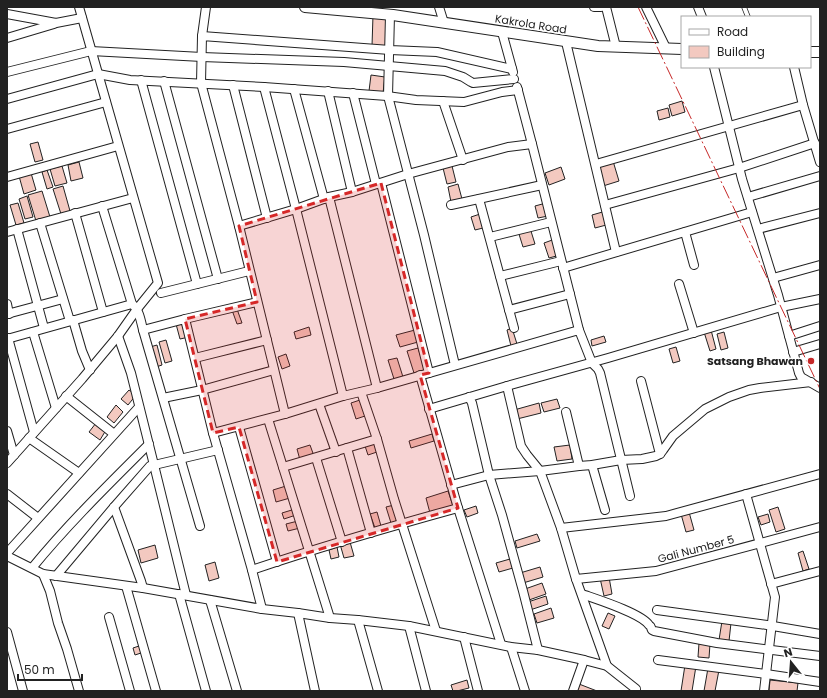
<svg xmlns="http://www.w3.org/2000/svg" width="827" height="698" font-family="Poppins,sans-serif">
<style>
.building{fill:#f3c9c0;stroke:#222}
.lines{fill:none;stroke-linecap:round;stroke-linejoin:round}
.service-casing{stroke:#222;stroke-width:5.5}
.minor-casing{stroke:#222;stroke-width:10}
.tertiary-casing{stroke:#222;stroke-width:12}
.service{stroke:#fff;stroke-width:4}
.minor{stroke:#fff;stroke-width:8}
.tertiary{stroke:#fff;stroke-width:10}
.power{stroke:#c62828;stroke-width:1;stroke-dasharray:14 3 2 3;stroke-linecap:butt}
.marked{fill:#d62828;fill-opacity:0.2;stroke:#d62828;stroke-width:3;stroke-dasharray:8 5;stroke-linejoin:round}
.poi-dot{fill:#c62828;stroke:#fff;stroke-width:1.5}
.labels{text-anchor:middle;dominant-baseline:central;stroke-width:3;stroke-linejoin:round;paint-order:stroke}
.street-label{font-size:11px;fill:#222;stroke:#fff}
.poi-label{font-size:11px;font-weight:bold;fill:#222;stroke:#fff;text-anchor:end}
</style>
<rect width="100%" height="100%" fill="#fff"/>
<g class="building">
<path d="M373 15H387L386 47 372 46Z"/>
<path d="M371 75 385 77 383 93 369 91Z"/>
<path d="M682 101 685 112 672 116 669 105Z"/>
<path d="M668 108 670 117 659 120 657 111Z"/>
<path d="M38 142 43 160 35 162 30 144Z"/>
<path d="M613 161 619 181 603 186 597 166Z"/>
<path d="M79 162 83 178 71 181 68 165Z"/>
<path d="M62 166 67 183 55 186 50 169Z"/>
<path d="M452 166 456 182 447 184 443 168Z"/>
<path d="M561 167 565 179 549 185 545 173Z"/>
<path d="M47 170 53 187 47 189 42 172Z"/>
<path d="M31 173 36 190 24 194 19 176Z"/>
<path d="M458 184 462 199 451 202 448 187Z"/>
<path d="M63 186 70 211 61 214 53 189Z"/>
<path d="M42 191 50 217 36 221 28 195Z"/>
<path d="M27 196 33 217 25 219 19 199Z"/>
<path d="M18 203 24 223 16 225 10 205Z"/>
<path d="M546 203 548 216 538 218 535 206Z"/>
<path d="M606 211 610 224 595 228 592 215Z"/>
<path d="M483 213 487 227 475 230 471 217Z"/>
<path d="M530 228 535 244 523 247 518 231Z"/>
<path d="M555 239 560 255 549 258 544 243Z"/>
<path d="M237 309 242 323 237 324 232 310Z"/>
<path d="M185 322 189 337 180 339 176 324Z"/>
<path d="M309 327 311 335 296 339 294 332Z"/>
<path d="M512 328 517 344 511 346 507 330Z"/>
<path d="M415 330 418 342 400 347 396 335Z"/>
<path d="M711 330 716 349 710 351 704 332Z"/>
<path d="M724 332 728 348 721 350 717 334Z"/>
<path d="M604 336 606 342 592 346 591 340Z"/>
<path d="M166 340 172 361 165 363 159 342Z"/>
<path d="M157 345 162 365 156 367 150 347Z"/>
<path d="M676 347 680 361 673 363 669 349Z"/>
<path d="M418 348 425 370 414 373 407 351Z"/>
<path d="M286 354 290 366 282 369 278 357Z"/>
<path d="M397 358 403 377 394 379 388 360Z"/>
<path d="M129 390 136 395 128 405 121 399Z"/>
<path d="M557 399 560 408 544 412 541 403Z"/>
<path d="M360 400 365 416 356 419 351 403Z"/>
<path d="M539 403 541 413 517 419 514 410Z"/>
<path d="M116 405 123 412 114 423 107 417Z"/>
<path d="M96 423 106 430 100 440 89 432Z"/>
<path d="M432 434 434 441 411 448 409 441Z"/>
<path d="M378 442 380 451 368 455 365 446Z"/>
<path d="M310 445 314 456 300 460 297 449Z"/>
<path d="M570 445 572 459 557 461 554 447Z"/>
<path d="M286 486 290 498 276 502 273 490Z"/>
<path d="M448 491 453 506 430 513 426 498Z"/>
<path d="M394 505 398 520 391 523 386 507Z"/>
<path d="M476 506 478 513 467 517 464 510Z"/>
<path d="M778 507 785 529 776 532 769 510Z"/>
<path d="M295 509 296 515 284 519 282 513Z"/>
<path d="M377 512 381 526 375 528 370 514Z"/>
<path d="M689 512 694 530 686 532 681 514Z"/>
<path d="M768 514 770 522 761 525 758 517Z"/>
<path d="M298 521 300 528 288 531 286 524Z"/>
<path d="M537 534 540 541 517 548 515 541Z"/>
<path d="M350 542 354 556 344 558 340 544Z"/>
<path d="M155 545 158 558 141 563 138 550Z"/>
<path d="M337 547 339 557 331 559 329 550Z"/>
<path d="M803 551 809 569 803 571 798 553Z"/>
<path d="M510 559 513 568 499 572 496 563Z"/>
<path d="M215 562 219 578 209 581 205 565Z"/>
<path d="M540 567 543 577 523 583 520 573Z"/>
<path d="M609 577 612 594 604 596 600 578Z"/>
<path d="M542 583 546 594 529 600 525 589Z"/>
<path d="M546 596 548 604 530 610 528 602Z"/>
<path d="M551 608 554 618 537 623 534 614Z"/>
<path d="M608 613 615 616 609 629 602 626Z"/>
<path d="M722 621 731 623 729 641 719 640Z"/>
<path d="M699 643 710 644 709 658 698 657Z"/>
<path d="M142 645 144 652 135 655 133 648Z"/>
<path d="M685 665 696 666 692 691H681Z"/>
<path d="M708 668 719 670 715 691H704Z"/>
<path d="M467 680 469 688 457 691H453L451 685Z"/>
<path d="M770 680 798 683 797 691H769Z"/>
<path d="M579 684 597 691H576Z"/>
</g>
<g class="lines">
<g class="service-casing">
<path id="service" d="M744 7 748 17"/>
</g>
<g class="minor-casing">
<g id="minor">
<path d="M439 7 444 23"/>
<path d="M594 7H601"/>
<path d="M606 7 616 47"/>
<path d="M646 7 666 48"/>
<path d="M698 7 702 17"/>
<path d="M7 14 56 23 82 18"/>
<path d="M390 15 388 96 424 235 455 365"/>
<path d="M502 32 513 72"/>
<path d="M202 36 206 7"/>
<path d="M7 38 54 24"/>
<path d="M566 42 616 252"/>
<path d="M714 67 742 179 778 295 799 373 801 377 820 388"/>
<path d="M794 67 803 105 820 162"/>
<path d="M7 72 91 51 202 57 344 62 445 71 463 77 471 82 473 83 514 79"/>
<path d="M141 80 197 284"/>
<path d="M164 81 218 279"/>
<path d="M233 85 267 218"/>
<path d="M264 87 296 209 343 396"/>
<path d="M517 87 532 144 579 330"/>
<path d="M294 89 324 199"/>
<path d="M328 91 352 192"/>
<path d="M353 93 376 184"/>
<path d="M7 99 98 74 130 80 264 87 387 96 416 100 464 102 502 92 518 90"/>
<path d="M443 101 463 160"/>
<path d="M7 129 106 102"/>
<path d="M596 164 803 105"/>
<path d="M7 177 118 146"/>
<path d="M381 183 429 373"/>
<path d="M329 197 377 388"/>
<path d="M748 197 820 176"/>
<path d="M479 199 514 328"/>
<path d="M451 205 542 185"/>
<path d="M605 205 739 168 815 143"/>
<path d="M102 206 132 304"/>
<path d="M75 213 103 312"/>
<path d="M40 223 70 321"/>
<path d="M239 226 296 209 329 197 352 192 408 174 508 147 532 144"/>
<path d="M17 229 44 328"/>
<path d="M758 229 820 213"/>
<path d="M7 232 133 198"/>
<path d="M685 232 694 265"/>
<path d="M490 237 551 222"/>
<path d="M563 268 752 212"/>
<path d="M500 276 561 261"/>
<path d="M773 278 820 265"/>
<path d="M679 284 694 333"/>
<path d="M161 293 249 271"/>
<path d="M7 304 9 314"/>
<path d="M509 310 570 294"/>
<path d="M7 314 63 299"/>
<path d="M185 319 257 302"/>
<path d="M73 320 82 351 90 370"/>
<path d="M143 330 185 319 213 433"/>
<path d="M33 332 56 408"/>
<path d="M118 336 131 373 154 465 186 595"/>
<path d="M789 336 820 326"/>
<path d="M8 338 34 432"/>
<path d="M7 339 132 304C139 309 141 321 143 330L200 526"/>
<path d="M793 352 820 344"/>
<path d="M195 358 267 340"/>
<path d="M420 375 458 508 501 644"/>
<path d="M641 381 660 454"/>
<path d="M361 392 377 439 394 499 436 631"/>
<path d="M66 396 114 434"/>
<path d="M469 397 472 403 489 475 502 515 523 591 538 650"/>
<path d="M163 398 202 390 274 370"/>
<path d="M319 404 336 452"/>
<path d="M429 409 507 386"/>
<path d="M566 412 579 466"/>
<path d="M285 414 239 226 201 83 202 36 390 50 437 52 512 69"/>
<path d="M268 419 330 618"/>
<path d="M239 427 277 562"/>
<path d="M7 431 14 455"/>
<path d="M29 438 79 473"/>
<path d="M347 448 371 533"/>
<path d="M316 458 342 542"/>
<path d="M7 463 82 379 118 336 137 309 158 283 79 7"/>
<path d="M592 465 605 510"/>
<path d="M283 467 377 439"/>
<path d="M451 485 489 475 540 471 579 466 592 465 621 460 642 459 656 456 660 454 663 450 673 436 705 409 729 397 749 390 760 388 811 382"/>
<path d="M7 494 38 518"/>
<path d="M746 494 775 597 764 691"/>
<path d="M114 507 141 581 143 588"/>
<path d="M458 508C389 527 320 547 252 570L213 433 285 414 343 396 377 388 579 330 592 363 598 369 600 373 630 496"/>
<path d="M561 528 666 516 820 474"/>
<path d="M7 553 139 407"/>
<path d="M7 556 43 574 143 588 262 609 298 613 330 618 358 620 409 626 511 647 538 650 584 660 607 666 636 689"/>
<path d="M32 568C68 524 109 484 149 444"/>
<path d="M252 570 262 609"/>
<path d="M43 574 50 591 58 623 67 649 79 691"/>
<path d="M56 576 114 507 150 466 218 450"/>
<path d="M576 579 656 571 820 527"/>
<path d="M771 584 820 571"/>
<path d="M126 586 156 691"/>
<path d="M179 594 206 691"/>
<path d="M582 594C596 599 641 613 649 625 651 626 651 628 652 630L654 631 717 643 820 656"/>
<path d="M210 600 237 691"/>
<path d="M657 610 767 625 820 634"/>
<path d="M298 613 315 691"/>
<path d="M109 617 130 691"/>
<path d="M358 620 378 691"/>
<path d="M409 626 426 691"/>
<path d="M7 632 23 691"/>
<path d="M464 637 478 691"/>
<path d="M511 647 525 691"/>
<path d="M658 660 766 674 820 682"/>
<path d="M607 666 576 579 561 528 540 471 527 455 521 446 507 386 608 358 781 307 820 299"/>
<path d="M573 691 584 660"/>
</g>
</g>
<g class="tertiary-casing">
<g id="tertiary">
<path d="M305 7 393 15 598 46 682 49"/>
<path d="M810 52H820"/>
</g>
</g>
<use href="#service" class="service"/>
<use href="#minor" class="minor"/>
<use href="#tertiary" class="tertiary"/>
<path class="power" d="M638 7 820 389"/>
</g>
<path class="marked" d="M381 183 429 373 420 375 458 508 277 562 239 427 213 433 185 319 257 302 239 226Z"/>
<circle class="poi-dot" cx="811" cy="361" r="4"/>
<g class="labels">
<g class="street-label">
<text transform="translate(531 24) rotate(9)">Kakrola Road</text>
<text transform="translate(696 549) rotate(-15)">Gali Number 5</text>
</g>
<g class="poi-label">
<text x="803" y="361">Satsang Bhawan</text>
</g>
</g>
<rect width="827" height="698" fill="none" stroke="#222222" stroke-width="16"/>
<rect x="681" y="16" width="130" height="52" fill="#ffffff" stroke="#a7a7a7"/>
<rect x="689" y="29" width="20" height="6" fill="#ffffff" stroke="#a7a7a7"/>
<text x="717" y="36" font-size="12" fill="#222222">Road</text>
<rect x="689" y="46" width="20" height="12" fill="#f3c9c0" stroke="#a7a7a7"/>
<text x="717" y="56" font-size="12" fill="#222222">Building</text>
<g transform="translate(791 662) rotate(343)" stroke="#ffffff" stroke-width="3" paint-order="stroke">
<path d="M0-3L7 15L0 10L-7 15Z" fill="#222222"/>
<text y="-6" font-size="11" font-weight="bold" text-anchor="middle" fill="#222222">N</text>
</g>
<path d="M18 674v6h64v-6" fill="none" stroke="#222222" stroke-width="2"/>
<text x="24" y="674" font-size="12" fill="#222222" stroke="#ffffff" stroke-width="3" paint-order="stroke">50 m</text>
</svg>
